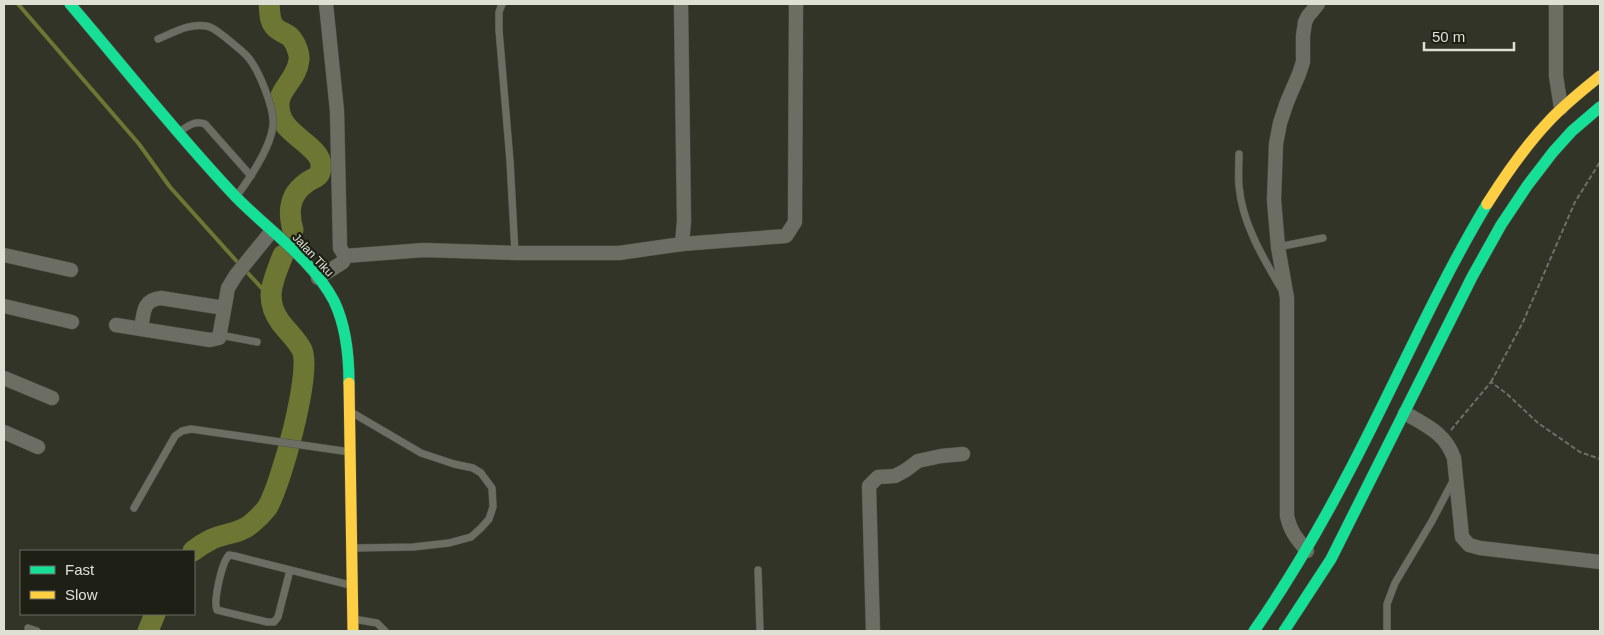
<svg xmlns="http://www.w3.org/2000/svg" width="1604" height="635" font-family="Arial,sans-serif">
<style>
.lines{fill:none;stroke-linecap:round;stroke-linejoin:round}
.stream{stroke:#6e7634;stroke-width:4}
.river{stroke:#6e7634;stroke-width:21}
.lane-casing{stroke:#505247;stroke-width:8}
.street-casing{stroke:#505247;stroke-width:15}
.fast-casing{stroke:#505247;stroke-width:12}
.slow-casing{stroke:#505247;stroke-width:12}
.path{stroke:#6e7067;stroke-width:2;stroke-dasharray:5 2.5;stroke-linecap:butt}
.lane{stroke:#6c6e64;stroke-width:7}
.street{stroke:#6c6e64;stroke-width:14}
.fast{stroke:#16e098;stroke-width:11}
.slow{stroke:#ffcf43;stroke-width:11}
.labels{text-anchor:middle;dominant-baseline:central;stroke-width:4.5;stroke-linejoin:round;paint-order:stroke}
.street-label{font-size:12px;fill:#dde0d2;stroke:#1e1f15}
</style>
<rect width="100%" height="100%" fill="#323428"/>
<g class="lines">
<g class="stream">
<path d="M18 4 139 144 170 187 240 265"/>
<path d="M245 270 270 297"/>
</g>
<g class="river">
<path d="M269 4C270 11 269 20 274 26 278 32 288 33 292 39 296 44 300 55 299 60 296 85 270 91 282 119 289 136 321 148 321 165 321 179 315 176 306 183 289 195 288 212 293 230"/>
<path d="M193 551C198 547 206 542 212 539 225 533 239 534 251 524 256 520 263 513 267 508 281 485 312 372 302 350 297 340 288 332 281 323 263 299 273 281 283 255"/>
<path d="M148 631 155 614"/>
</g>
<g class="lane-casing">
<g id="lane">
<path d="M502 4 499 12V30L510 161 515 253"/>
<path d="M158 39C173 33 189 23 206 26 214 27 219 33 225 37 232 43 240 49 246 55 258 67 275 109 273 126 270 149 250 178 236 197"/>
<path d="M179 132C188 126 195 120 205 124L251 176"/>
<path d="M1239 154C1239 165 1238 175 1239 186 1242 223 1263 258 1282 290"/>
<path d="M1278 247 1323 238"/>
<path d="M220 335 257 342"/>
<path d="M351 412 421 453 454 464 473 468 481 473 492 488 493 507 489 519 481 528 471 537 449 543 413 547 354 548"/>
<path d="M134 508 175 436 182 431 191 429 350 452"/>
<path d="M290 570 278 617 274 622H267L221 611 217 610C213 601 222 562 229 555L235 556 350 585"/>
<path d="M758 570 760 631"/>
<path d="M353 619 377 623 385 631"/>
<path d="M28 628 37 631"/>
<path d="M1387 631V604L1395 583 1432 521 1454 479"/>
</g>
</g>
<g class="street-casing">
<g id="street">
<path d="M681 4 684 221 682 244"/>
<path d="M1556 4V76L1561 108"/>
<path d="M4 255 71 270"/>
<path d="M345 256 424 250 515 253H619L682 244 786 236 795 222 796 4"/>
<path d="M318 278 343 262 345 256 340 248 337 111 326 4"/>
<path d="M4 306 72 322"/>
<path d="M116 325 210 340 219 338 228 288 236 275 271 232"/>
<path d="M141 329C144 313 142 300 161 298L224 308"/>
<path d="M4 378 52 398"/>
<path d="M1405 413C1427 426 1445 433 1454 458L1462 537 1469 545 1480 548 1600 562"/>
<path d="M4 432 38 447"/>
<path d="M1307 551C1297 539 1290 531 1287 516V298L1278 247 1274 200 1276 144 1280 123 1287 102 1299 74 1303 62V36L1305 22 1308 16 1318 4"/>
<path d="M873 631 869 486 878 477 895 476 906 470 918 461 941 456 963 454"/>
</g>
</g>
<g class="fast-casing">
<g id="fast">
<path d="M70 4C125 68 177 135 236 197 268 230 312 259 334 301 346 326 349 355 349 383"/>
<path d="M1254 631C1290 579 1322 524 1351 468 1397 380 1436 289 1487 204"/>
<path d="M1284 631 1331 559 1472 277 1501 225 1527 186 1553 152 1572 131 1600 107"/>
</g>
</g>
<g class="slow-casing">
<g id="slow">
<path d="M1487 204C1506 174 1526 145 1550 120 1565 104 1583 90 1600 76"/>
<path d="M349 383 353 631"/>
</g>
</g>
<g class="path">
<path d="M1491 382 1523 322 1575 202 1600 162"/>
<path d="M1451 430 1491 382 1507 394 1538 423 1580 452 1600 459"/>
</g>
<use href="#lane" class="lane"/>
<use href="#street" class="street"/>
<use href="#fast" class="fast"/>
<use href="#slow" class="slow"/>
</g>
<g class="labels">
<g class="street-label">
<text transform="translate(313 255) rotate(47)">Jalan Tiku</text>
</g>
</g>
<rect width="1604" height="635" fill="none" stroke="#dde0d2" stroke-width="10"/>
<rect x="20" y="550" width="175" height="65" fill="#1e1f15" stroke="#6a6c61"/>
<rect x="30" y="566" width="25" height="8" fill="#16e098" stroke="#6a6c61"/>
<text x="65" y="575" font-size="15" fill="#dde0d2">Fast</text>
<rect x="30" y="591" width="25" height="8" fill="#ffcf43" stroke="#6a6c61"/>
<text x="65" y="600" font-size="15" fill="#dde0d2">Slow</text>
<path d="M1424 42v8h90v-8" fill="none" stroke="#dde0d2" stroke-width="2.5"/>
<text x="1432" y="42" font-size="15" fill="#dde0d2" stroke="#1e1f15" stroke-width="4" paint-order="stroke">50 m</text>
</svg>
